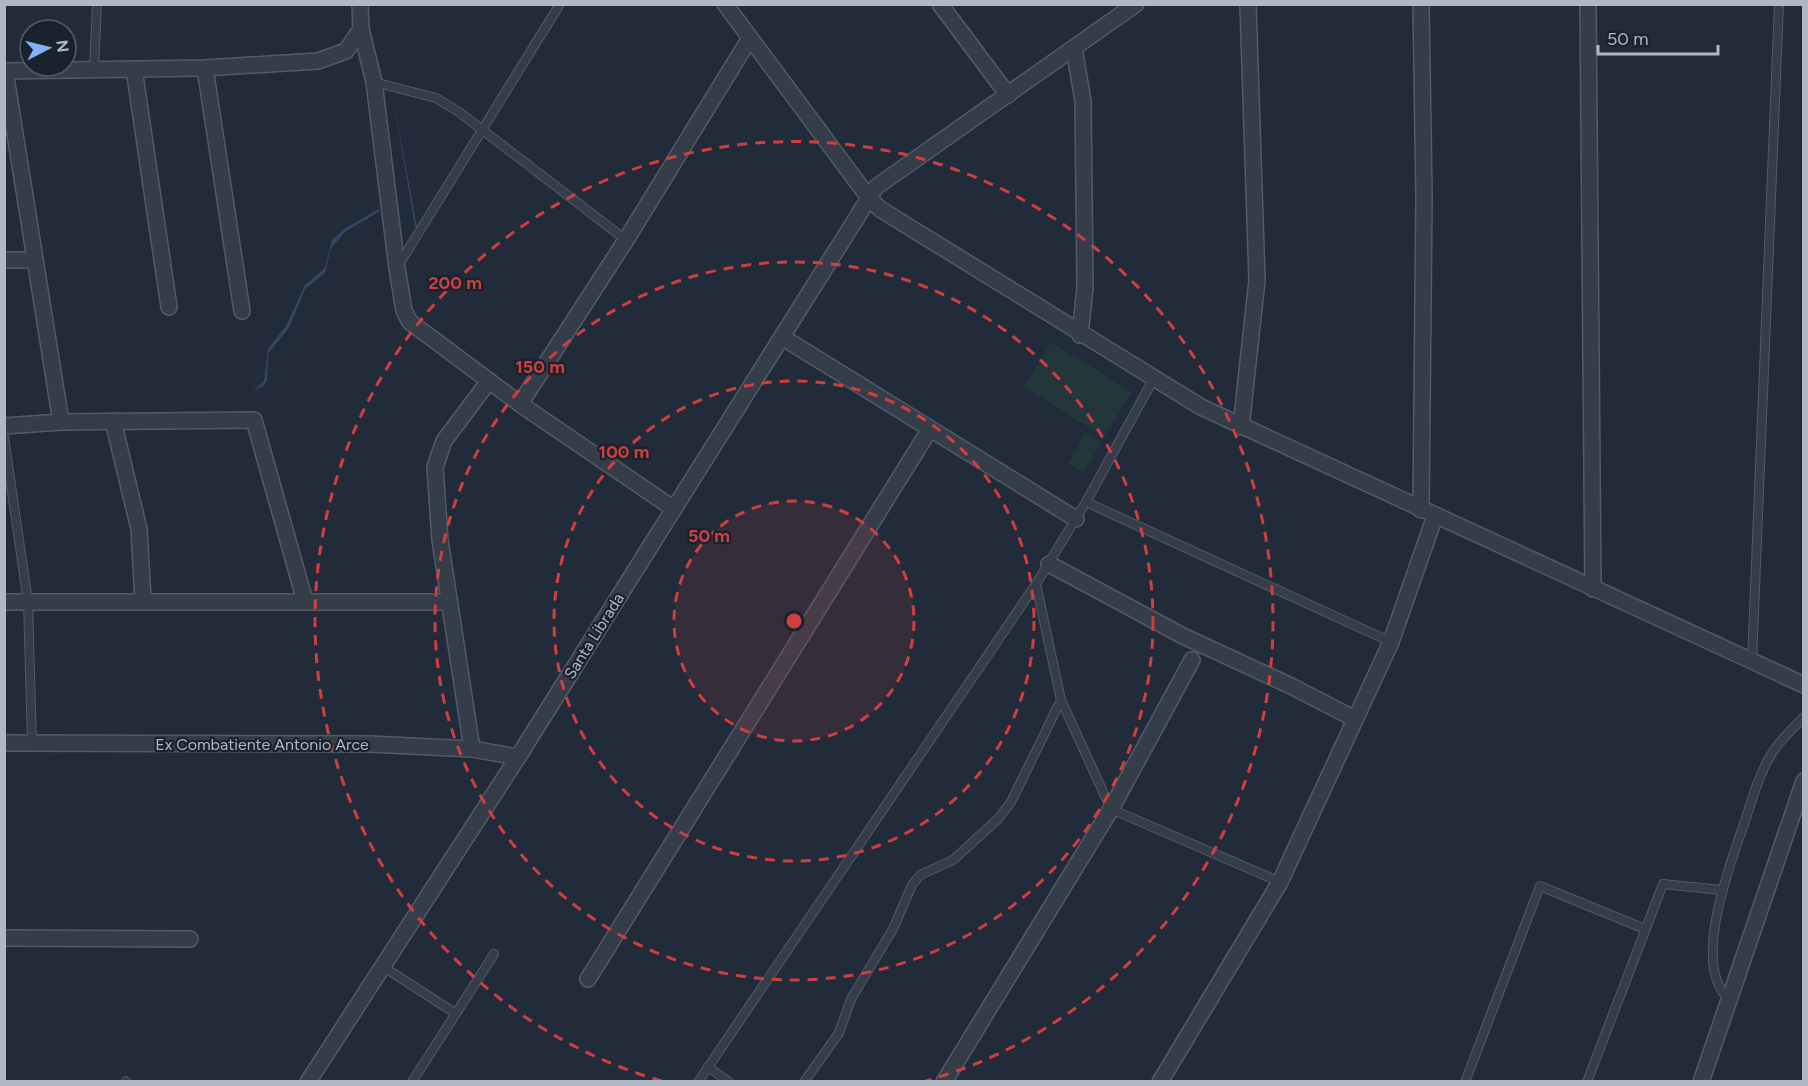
<svg xmlns="http://www.w3.org/2000/svg" width="1808" height="1086" font-family="Figtree,sans-serif">
<style>
.green{fill:#23373a}
.water{fill:#354760}
.lines{fill:none;stroke-linecap:round;stroke-linejoin:round}
.service-casing{stroke:#525b67;stroke-width:10}
.minor-casing{stroke:#525b67;stroke-width:18}
.service{stroke:#353d49;stroke-width:8}
.minor{stroke:#353d49;stroke-width:15}
.ring{fill:none;stroke:#d03e40;stroke-width:3;stroke-dasharray:10 8}
.labels{text-anchor:middle;dominant-baseline:central;stroke-width:4.5;stroke-linejoin:round;paint-order:stroke}
.street-label{font-size:16px;fill:#afb8c5;stroke:#1a222e}
.centre{fill:#d03e40;stroke:#1a222e;stroke-width:3}
.ring-label{font-size:18px;text-anchor:middle;font-weight:bold;fill:#d03e40;stroke:#1a222e;stroke-width:4.5;stroke-linejoin:round;paint-order:stroke}
</style>
<rect width="100%" height="100%" fill="#212b39"/>
<g class="green">
<path d="M1051 342 1132 392 1104 437 1024 387Z"/>
<path d="M1085 433 1101 442 1084 473 1068 464Z"/>
</g>
<g class="water">
<path d="M392 92 417 227H415Z"/>
<path d="M379 209 380 211 345 232 331 248 325 273 305 289 289 328 268 354 267 381 263 386 253 391 264 381 268 349 286 326 305 285 325 268 332 240 344 229Z"/>
</g>
<g class="lines">
<g class="service-casing">
<g id="service">
<path d="M94 70 97 4"/>
<path d="M374 82 436 98 459 112 626 240"/>
<path d="M398 266 560 4"/>
<path d="M4 437 28 602 32 743"/>
<path d="M1086 502 1391 642"/>
<path d="M1036 584 1061 700 1111 809 1280 882"/>
<path d="M1752 661 1779 4"/>
<path d="M382 966 455 1013"/>
<path d="M1730 1000C1690 967 1730 865 1744 824 1752 801 1758 776 1771 755 1779 741 1792 729 1804 717"/>
<path d="M708 1067 729 1082"/>
<path d="M126 1082V1081"/>
<path d="M412 1082 494 954"/>
<path d="M698 1082 1036 584 1086 502 1153 380"/>
<path d="M804 1082 839 1033 851 999 893 929 912 885 920 875 953 860 998 819 1011 802 1061 700"/>
<path d="M1465 1082 1540 886 1645 929"/>
<path d="M1587 1082 1663 884 1721 890"/>
</g>
</g>
<g class="minor-casing">
<g id="minor">
<path d="M360 4 361 29 374 82 397 268 404 311 410 322 520 404 674 509"/>
<path d="M725 4 869 198 880 209 1201 407 1804 685"/>
<path d="M940 4 1008 95"/>
<path d="M1421 4 1424 196 1421 510"/>
<path d="M1588 4 1593 589"/>
<path d="M1074 48 1083 101 1085 288 1080 335"/>
<path d="M205 68 242 311"/>
<path d="M134 69 169 307"/>
<path d="M4 71 205 68 318 61 346 51 361 29"/>
<path d="M5 71 61 422"/>
<path d="M4 260H35"/>
<path d="M782 337 1076 519"/>
<path d="M520 404 626 240 750 38"/>
<path d="M113 421 139 529 143 600"/>
<path d="M4 426 61 422 254 420 305 601"/>
<path d="M1241 427 1257 280 1248 4"/>
<path d="M1049 564 1183 636 1291 686 1355 719"/>
<path d="M4 602H449"/>
<path d="M4 743 370 744 472 749 518 757"/>
<path d="M472 749 440 540 435 467 444 441 489 381"/>
<path d="M4 938 190 939"/>
<path d="M588 979 930 429"/>
<path d="M308 1082 518 757 876 187 1136 4"/>
<path d="M944 1082 1111 809 1192 660"/>
<path d="M1160 1082 1280 882 1391 642 1435 516"/>
<path d="M1701 1082 1804 781"/>
</g>
</g>
<use href="#service" class="service"/>
<use href="#minor" class="minor"/>
</g>
<circle cx="794" cy="621" r="120" fill="#d03e40" fill-opacity=".12"/>
<g class="ring">
<circle cx="794" cy="621" r="120"/>
<circle cx="794" cy="621" r="240"/>
<circle cx="794" cy="621" r="359"/>
<path d="M662 1081A479 479 0 1 1 926 1081"/>
</g>
<g class="labels">
<g class="street-label">
<text transform="translate(594 636) rotate(-58)">Santa Librada</text>
<text x="262" y="744">Ex Combatiente Antonio Arce</text>
</g>
</g>
<circle cx="794" cy="621" r="9" class="centre"/>
<g class="ring-label">
<text x="455" y="289">200 m</text>
<text x="540" y="373">150 m</text>
<text x="624" y="458">100 m</text>
<text x="709" y="542">50 m</text>
</g>
<rect width="1808" height="1086" fill="none" stroke="#afb8c5" stroke-width="12"/>
<g transform="translate(48 48) rotate(83)"><circle r="28" fill="#1a222e" stroke="#565e6a" stroke-width="1.5"/>
<path d="M0-4.5L10 22L0 15L-10 22Z" fill="#83b1f6"/>
<text y="-9" font-size="16" font-weight="bold" text-anchor="middle" fill="#afb8c5">N</text>
</g>
<path d="M1598 45v9h120v-9" fill="none" stroke="#afb8c5" stroke-width="3"/>
<text x="1607" y="45" font-size="18" fill="#afb8c5" stroke="#1a222e" stroke-width="4.5" paint-order="stroke">50 m</text>
</svg>
